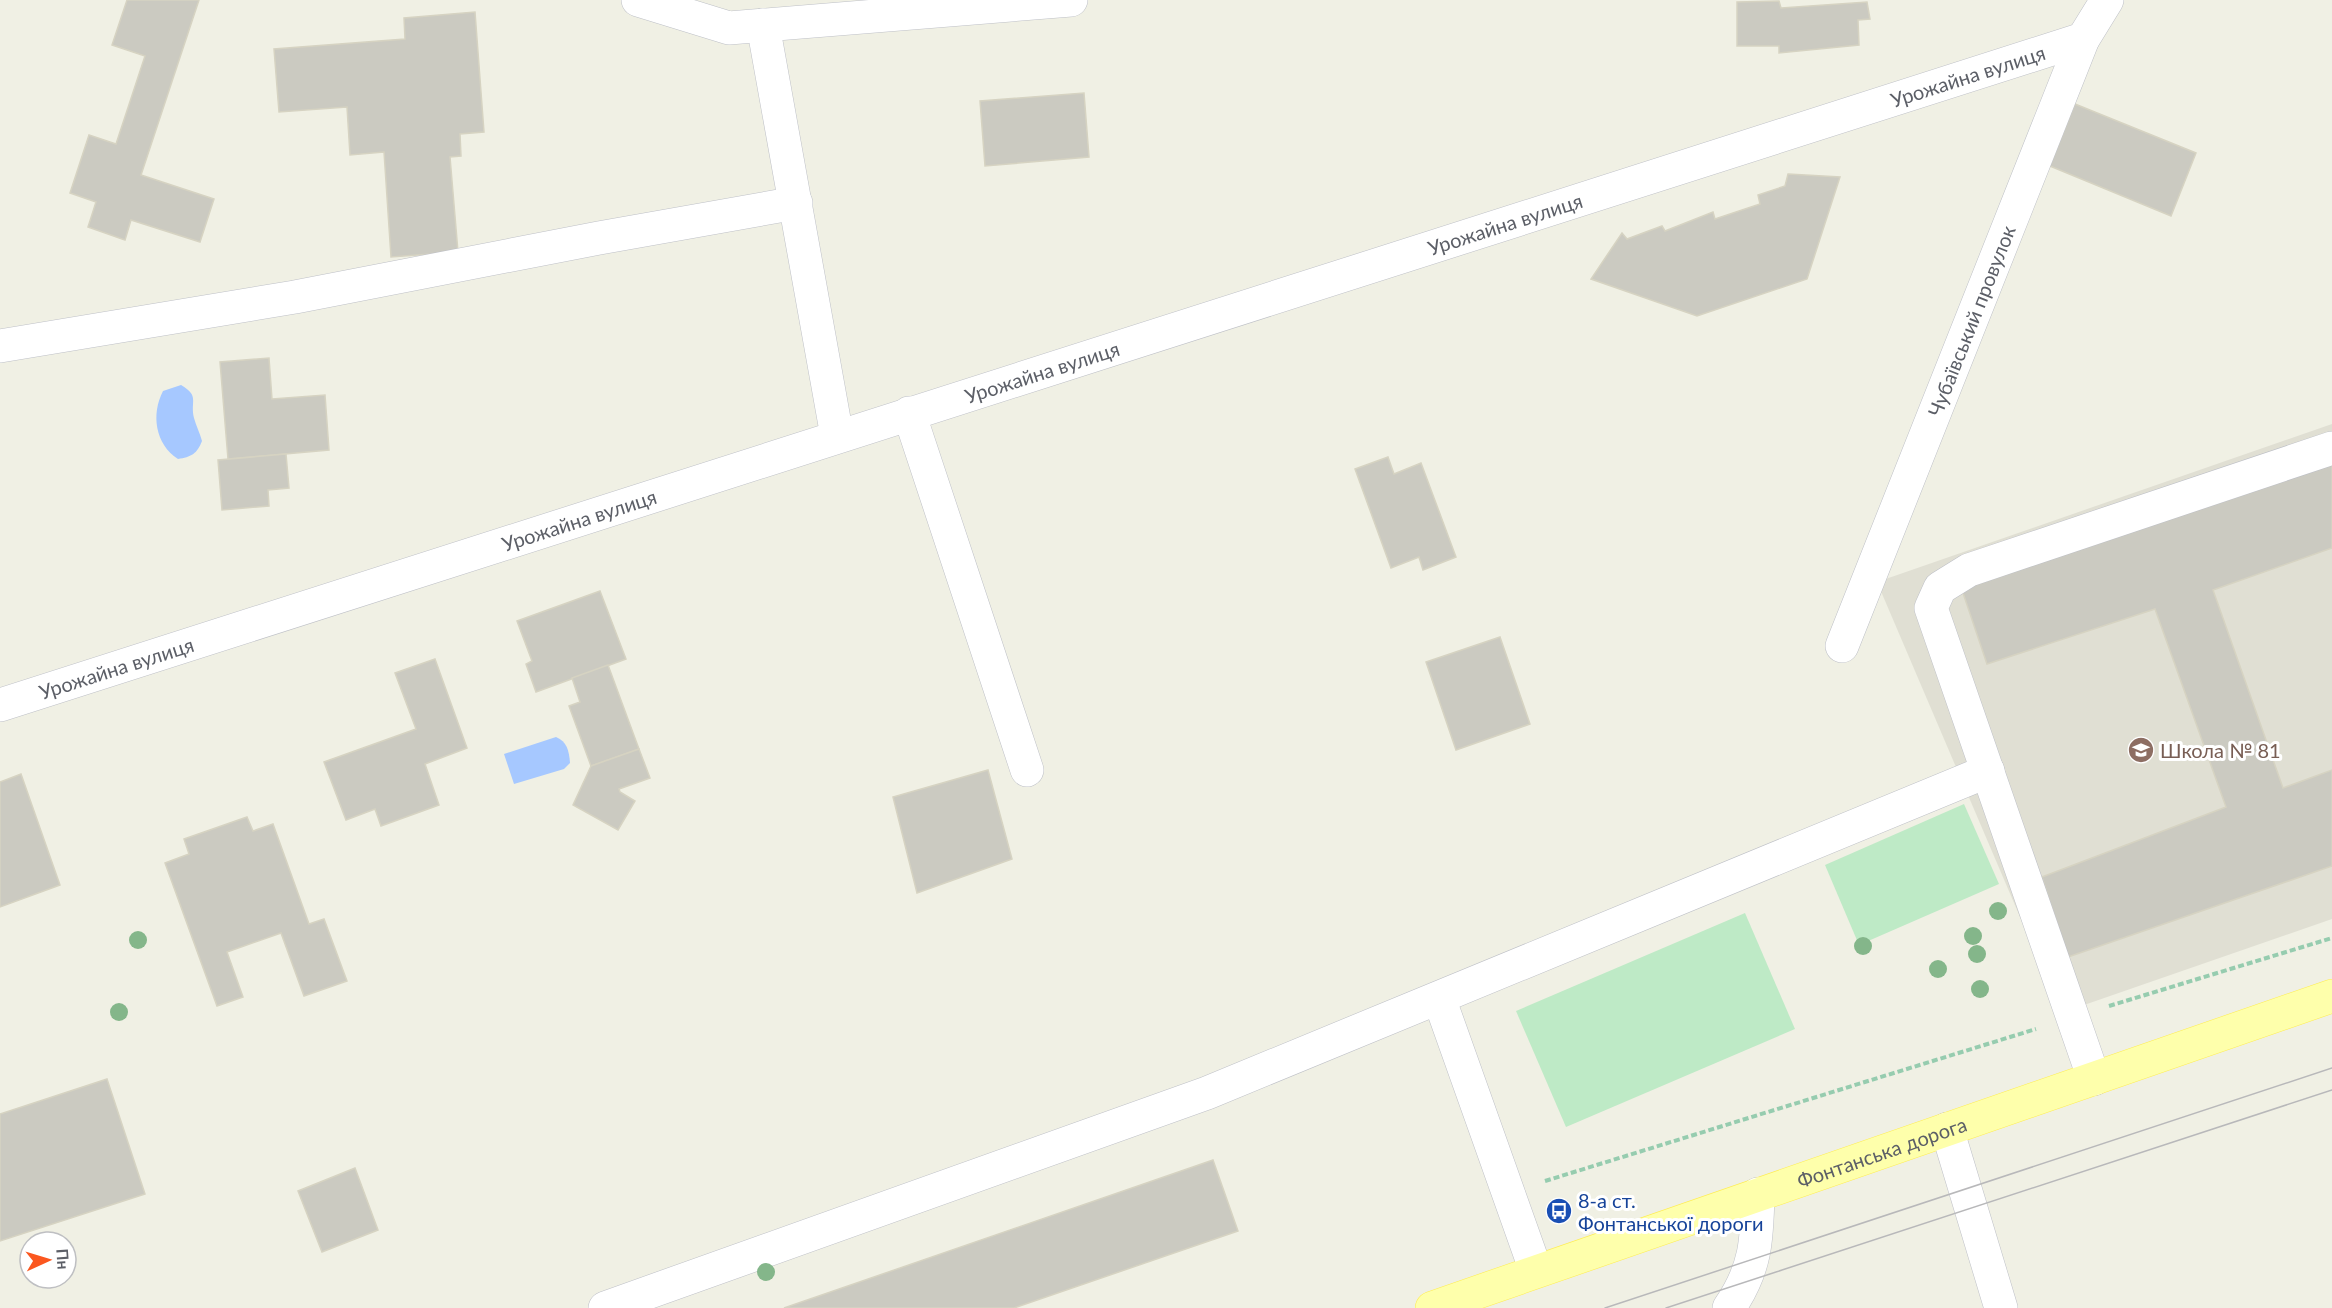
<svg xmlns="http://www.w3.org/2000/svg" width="2332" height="1308" font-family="Lato,sans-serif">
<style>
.education{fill:#e0dfd3}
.green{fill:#beeac6}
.water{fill:#a6c8ff}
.building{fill:#cbcac1;stroke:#d6d3c2;stroke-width:1.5}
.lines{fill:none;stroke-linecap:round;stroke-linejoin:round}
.minor-casing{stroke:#bec0c7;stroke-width:34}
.major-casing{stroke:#ffed4f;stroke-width:34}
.path{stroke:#96ccaf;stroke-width:4;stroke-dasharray:6 3;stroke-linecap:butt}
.minor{stroke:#fff;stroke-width:33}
.major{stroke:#feffab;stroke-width:33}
.tram{stroke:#b8b8ba;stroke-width:1.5}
.tree{fill:#84b68a}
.labels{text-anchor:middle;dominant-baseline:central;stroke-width:6;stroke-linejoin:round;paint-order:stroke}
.street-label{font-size:20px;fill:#5c5f67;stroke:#fff}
.education-label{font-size:20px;fill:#785e54;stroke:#fff;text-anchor:start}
.transit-label{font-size:20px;fill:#164399;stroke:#fff;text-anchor:start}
</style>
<rect width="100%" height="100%" fill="#f0f0e4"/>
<path class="education" d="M2332 424V919L2061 1013 1877 582Z"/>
<g class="green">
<path d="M1964 804 1999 884 1859 945 1825 865Z"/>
<path d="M1745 913 1795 1029 1566 1127 1516 1011Z"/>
</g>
<g class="water">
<path d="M181 385C200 396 190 401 194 418 196 426 200 433 202 441 197 454 191 457 178 459 155 444 151 414 163 391Z"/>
<path d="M556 737C567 742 569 750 570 763L564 769 514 784 504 754Z"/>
</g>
<g class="building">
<path d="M127 0H199L141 175 214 199 200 242 131 220 125 240 88 227 96 202 70 193 89 135 116 144 145 56 112 45Z"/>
<path d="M1779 1 1781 8 1867 2 1870 19 1858 20 1859 45 1779 53V46H1737V2Z"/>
<path d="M475 12 484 132 460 134 461 156 450 157 458 252 391 257 384 152 350 155 347 107 279 112 274 49 405 39 404 18Z"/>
<path d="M1084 93 1089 157 985 166 980 101Z"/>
<path d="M2075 104 2196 153 2171 216 2050 166Z"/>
<path d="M1788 174 1840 177 1807 279 1697 316 1591 279 1622 233 1627 239 1662 226 1665 231 1713 212 1715 219 1760 204 1758 195 1785 186Z"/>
<path d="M269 358 272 399 325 395 329 450 228 459 220 362Z"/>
<path d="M286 454 289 488 268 490 269 506 222 510 218 460Z"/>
<path d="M1388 457 1394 474 1421 463 1456 557 1423 570 1419 557 1391 568 1355 469Z"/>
<path d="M2332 461V548L2213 590 2283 788 2332 770V866L2068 957 2042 877 2226 807 2155 609 1987 664 1961 587Z"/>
<path d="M600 591 626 659 536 692 526 664 532 661 517 621Z"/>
<path d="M1500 637 1530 724 1456 750 1426 662Z"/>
<path d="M435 659 467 748 425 764 439 805 381 826 375 809 346 820 324 762 416 729 395 673Z"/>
<path d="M608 665 639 749 591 766 569 706 580 702 572 678Z"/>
<path d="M639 749 650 778 619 789 620 792 635 801 618 830 573 805 591 766Z"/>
<path d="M988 770 1012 859 917 893 893 797Z"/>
<path d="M21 774 60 885 0 907V782Z"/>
<path d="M247 817 253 831 273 824 309 924 324 919 347 981 304 996 281 933 227 952 243 997 217 1006 165 863 189 854 184 839Z"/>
<path d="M107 1079 145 1194 0 1241V1114Z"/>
<path d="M1213 1160 1238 1231 1014 1308H784Z"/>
<path d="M355 1168 378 1230 322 1252 298 1191Z"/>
</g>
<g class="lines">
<g class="minor-casing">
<g id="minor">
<path d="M638 0 729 28 1071 0"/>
<path d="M763 25 837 436"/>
<path d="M0 346 295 297 599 238 796 203"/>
<path d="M909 413 1027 770"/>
<path id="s1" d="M1842 646 2083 39 2107 0"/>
<path id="s2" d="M0 705 2083 39"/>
<path d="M1439 998 1536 1271"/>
<path d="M2094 1079 1931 608 1940 588 1969 570 2332 448"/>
<path d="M1947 1129 2001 1308"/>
<path d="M605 1308 1207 1093 1988 771"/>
<path d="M1729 1308C1756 1269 1757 1240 1758 1194"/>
</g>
</g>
<g class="major-casing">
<g id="major">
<path id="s3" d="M1432 1308 2332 996"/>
</g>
</g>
<g class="path">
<path d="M2109 1006 2332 938"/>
<path d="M1545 1181 2036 1029"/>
</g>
<use href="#minor" class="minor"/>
<use href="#major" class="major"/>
<g class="tram">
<path d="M1605 1308 2332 1068"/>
<path d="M1666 1308 2332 1090"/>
</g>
</g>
<g class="tree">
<circle cx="1998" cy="911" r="9"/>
<circle cx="1973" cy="936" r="9"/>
<circle cx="138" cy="940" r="9"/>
<circle cx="1863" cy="946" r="9"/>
<circle cx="1977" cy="954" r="9"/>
<circle cx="1938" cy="969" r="9"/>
<circle cx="1980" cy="989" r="9"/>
<circle cx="119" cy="1012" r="9"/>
<circle cx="766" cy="1272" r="9"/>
</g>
<defs>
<g id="school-disc" transform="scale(1.35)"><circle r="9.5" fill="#8d6e63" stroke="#fff"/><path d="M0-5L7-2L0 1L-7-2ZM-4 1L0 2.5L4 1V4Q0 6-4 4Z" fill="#fff"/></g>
<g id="bus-disc" transform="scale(1.35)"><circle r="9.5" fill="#1a4fb4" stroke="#fff"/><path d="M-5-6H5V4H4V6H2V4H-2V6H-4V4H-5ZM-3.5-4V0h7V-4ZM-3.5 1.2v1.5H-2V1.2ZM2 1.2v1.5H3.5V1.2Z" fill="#fff"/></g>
</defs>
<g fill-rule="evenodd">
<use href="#school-disc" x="2141" y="750"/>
<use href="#bus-disc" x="1559" y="1211"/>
</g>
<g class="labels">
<g class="street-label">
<text stroke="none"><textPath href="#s2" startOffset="2066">Урожайна вулиця</textPath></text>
<text stroke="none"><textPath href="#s2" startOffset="1580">Урожайна вулиця</textPath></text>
<text stroke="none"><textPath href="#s1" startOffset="350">Чубаївський провулок</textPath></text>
<text stroke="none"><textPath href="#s2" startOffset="1094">Урожайна вулиця</textPath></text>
<text stroke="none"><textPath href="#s2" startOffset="608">Урожайна вулиця</textPath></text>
<text stroke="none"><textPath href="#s2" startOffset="122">Урожайна вулиця</textPath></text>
<text stroke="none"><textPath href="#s3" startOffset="476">Фонтанська дорога</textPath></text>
</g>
<g class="education-label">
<text x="2160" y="750">Школа № 81</text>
</g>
<g class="transit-label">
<text x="1578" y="1200">8-а ст.<tspan x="1578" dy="23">Фонтанської дороги</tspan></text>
</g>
</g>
<g transform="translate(48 1260) rotate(86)"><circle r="28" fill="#ffffff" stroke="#bebfc2" stroke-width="1.5"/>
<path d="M0-4.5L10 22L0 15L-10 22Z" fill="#fb571f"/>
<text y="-9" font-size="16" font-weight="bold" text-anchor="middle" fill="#5c5f67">Пн</text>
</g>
</svg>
